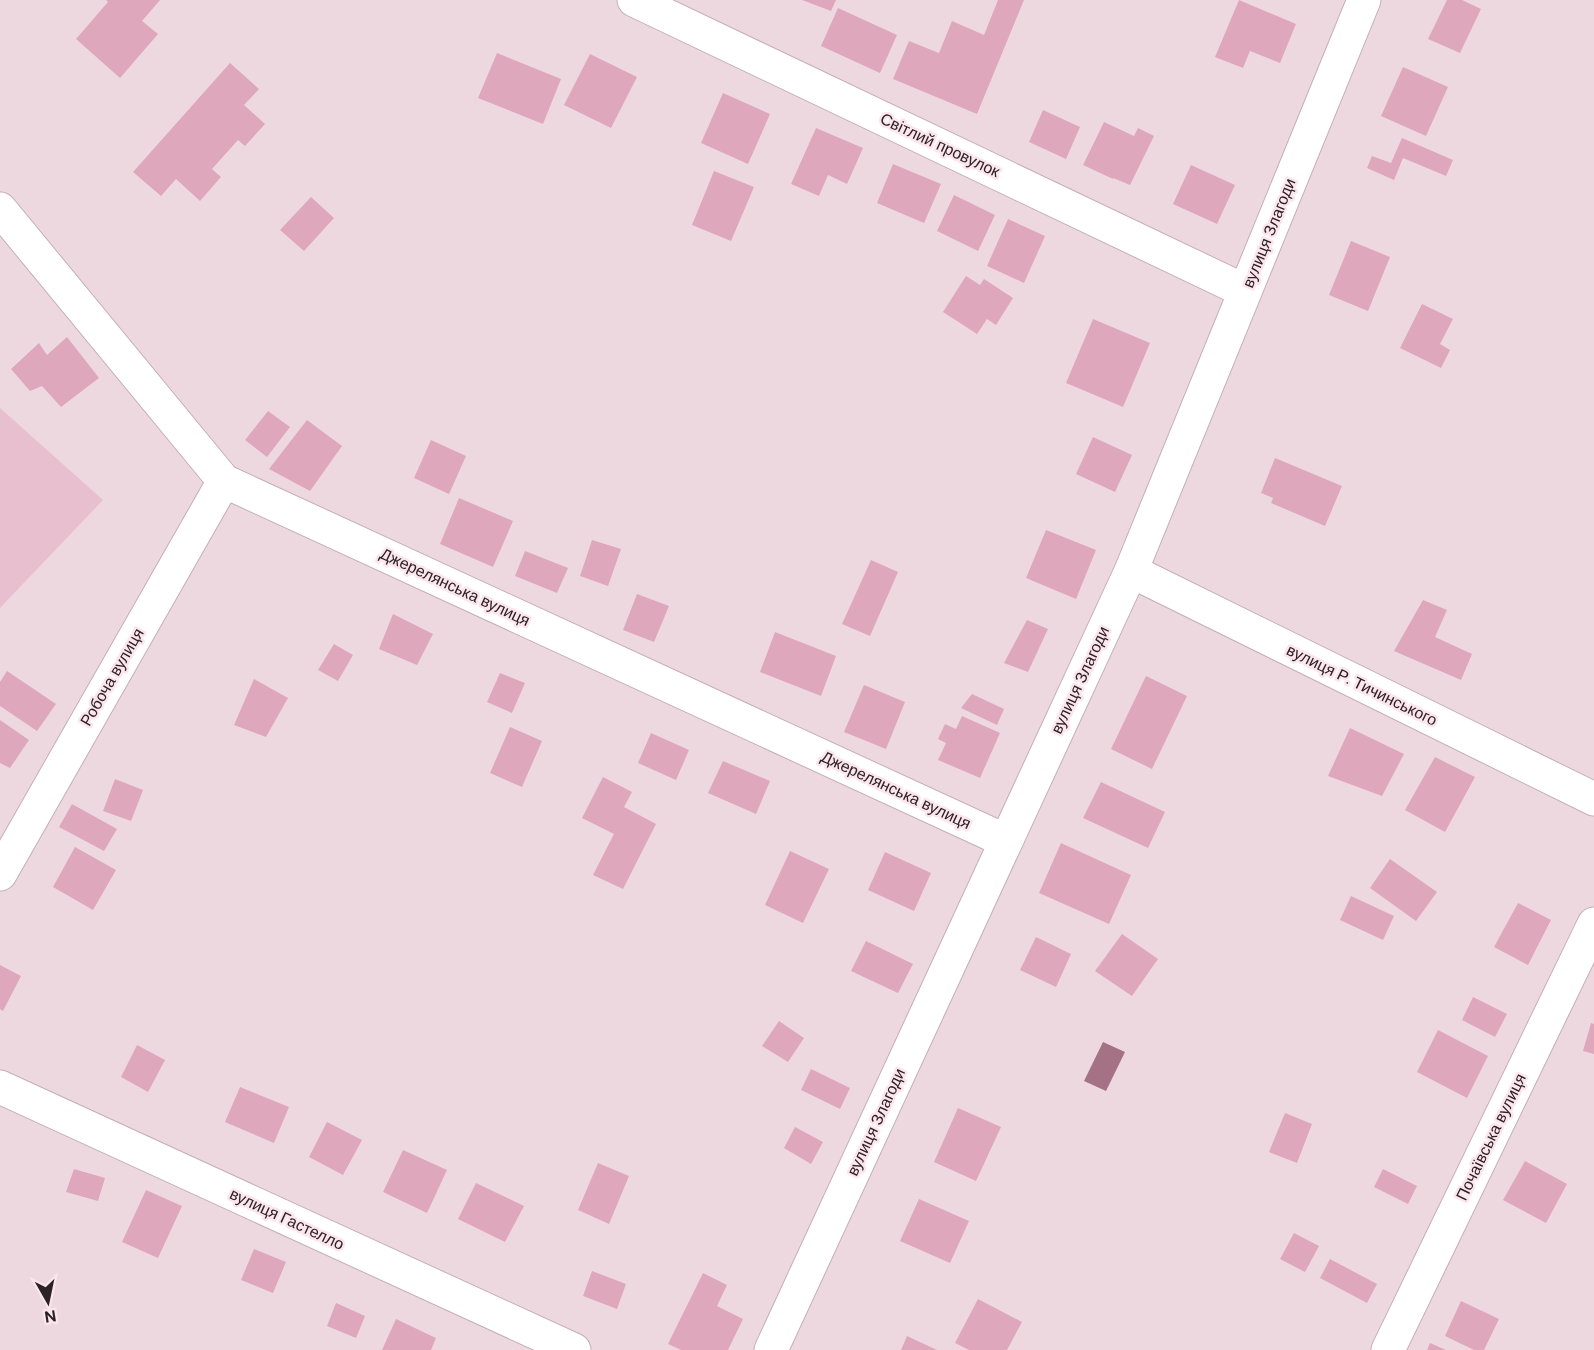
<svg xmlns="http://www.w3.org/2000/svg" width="1594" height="1350" font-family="'DM Sans',sans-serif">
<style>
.green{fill:#e8bfce}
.water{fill:#a57185}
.building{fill:#dfa7bc}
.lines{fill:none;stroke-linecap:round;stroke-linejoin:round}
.minor-casing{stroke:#c4afb6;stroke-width:35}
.minor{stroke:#fff;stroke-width:33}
.labels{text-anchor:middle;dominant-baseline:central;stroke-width:5;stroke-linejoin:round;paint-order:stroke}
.street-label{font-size:16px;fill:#2a2225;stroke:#fce5ed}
</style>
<rect width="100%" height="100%" fill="#eed8e0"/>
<path class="green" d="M0 408 103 500 0 608Z"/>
<path class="water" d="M1103 1042 1125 1052 1106 1091 1084 1081Z"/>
<g class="building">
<path d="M106 0H160L142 21 158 34 120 78 76 39 108 2Z"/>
<path d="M802 0H836L831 11Z"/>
<path d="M998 0H1024L977 114 893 79 909 41 939 53 952 21 984 35Z"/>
<path d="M1239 0 1296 24 1280 63 1250 51 1243 68 1215 57Z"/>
<path d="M1447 0H1462L1481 9 1460 53 1428 39Z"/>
<path d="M838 8 897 35 880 73 821 46Z"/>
<path d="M497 53 561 79 543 124 478 98Z"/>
<path d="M590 54 637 77 611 128 564 105Z"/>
<path d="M230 63 259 89 244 105 265 124 245 146 238 140 212 169 221 177 200 201 176 179 161 196 133 172Z"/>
<path d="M1403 67 1448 87 1426 136 1381 116Z"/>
<path d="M723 93 770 114 748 164 701 143Z"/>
<path d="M1043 110 1080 127 1066 159 1029 142Z"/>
<path d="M1104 122 1134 136 1138 128 1154 136 1130 185 1113 178V179L1083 165Z"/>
<path d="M816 128 863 148 847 184 828 175 819 196 791 184Z"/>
<path d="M1402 138 1453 160 1446 176 1403 158 1394 180 1367 168 1372 156 1391 163Z"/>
<path d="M893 164 941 184 924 223 877 203Z"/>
<path d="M1191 165 1235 185 1217 224 1173 204Z"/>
<path d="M714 171 754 187 731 241 692 225Z"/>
<path d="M954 195 995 215 978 251 937 231Z"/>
<path d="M311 197 334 218 304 251 280 230Z"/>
<path d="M1008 219 1045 236 1024 283 987 266Z"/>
<path d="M1351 241 1390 257 1368 311 1329 295Z"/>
<path d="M966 276 980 285 984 279 1013 298 996 325 987 319 977 334 943 312Z"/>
<path d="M1422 304 1453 319 1440 344 1450 350 1441 368 1400 348Z"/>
<path d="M1093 319 1150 343 1123 407 1066 383Z"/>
<path d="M67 337 99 378 61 407 42 386 30 391 11 369 39 343 47 355Z"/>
<path d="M268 411 290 427 267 457 245 440Z"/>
<path d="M307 420 342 446 310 491 269 469Z"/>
<path d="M1093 437 1132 455 1115 492 1076 474Z"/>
<path d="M431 440 466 456 449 494 414 478Z"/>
<path d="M1275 458 1342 486 1325 526 1271 503 1273 498 1261 493Z"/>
<path d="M459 498 513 521 493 567 440 544Z"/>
<path d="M1046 530 1096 550 1076 599 1026 578Z"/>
<path d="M592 540 621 549 608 586 580 576Z"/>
<path d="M525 551 568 568 557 593 515 576Z"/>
<path d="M871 560 898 572 870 636 842 624Z"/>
<path d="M637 594 669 606 654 642 623 630Z"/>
<path d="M1423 600 1447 610 1435 637 1472 654 1461 680 1394 651Z"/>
<path d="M393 614 433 634 417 665 379 649Z"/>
<path d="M1027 620 1048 629 1028 672 1004 663Z"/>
<path d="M775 632 836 656 821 696 760 672Z"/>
<path d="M334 644 353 655 338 681 318 670Z"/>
<path d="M7 671 56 704 37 731 0 706V682Z"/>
<path d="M500 673 525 683 512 713 487 702Z"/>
<path d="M1146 676 1187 696 1152 769 1111 749Z"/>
<path d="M254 679 288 698 266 737 234 725Z"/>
<path d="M864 685 905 702 886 749 844 732Z"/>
<path d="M972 694 1004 709 997 725 961 708Z"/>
<path d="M962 716 1000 733 980 778 938 760 946 743 938 739 945 724 956 729Z"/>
<path d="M0 720 29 740 10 768 0 763Z"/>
<path d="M510 727 542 741 522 787 490 773Z"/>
<path d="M1350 728 1404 754 1382 796 1328 776Z"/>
<path d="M651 733 689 750 676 780 638 763Z"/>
<path d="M1435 757 1475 777 1445 832 1405 810Z"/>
<path d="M723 761 770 781 756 814 708 793Z"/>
<path d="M603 777 632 792 624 807 656 824 623 889 593 875 614 834 582 818Z"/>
<path d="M115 779 143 790 131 821 103 811Z"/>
<path d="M1101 782 1165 812 1148 848 1083 818Z"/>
<path d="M72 804 117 829 104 851 59 827Z"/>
<path d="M1061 843 1131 875 1109 924 1039 893Z"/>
<path d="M75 847 116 870 93 910 53 887Z"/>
<path d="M790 851 829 869 803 923 765 905Z"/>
<path d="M885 852 931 873 914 911 868 890Z"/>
<path d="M1390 859 1437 892 1416 921 1370 888Z"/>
<path d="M1351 896 1394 916 1383 940 1340 920Z"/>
<path d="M1518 903 1551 920 1528 965 1494 947Z"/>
<path d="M1122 934 1158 959 1132 996 1095 971Z"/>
<path d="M1036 937 1071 954 1056 987 1020 970Z"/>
<path d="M866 941 913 964 898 993 851 971Z"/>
<path d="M0 965 21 976 3 1011 0 1009Z"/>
<path d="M1473 997 1507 1014 1495 1037 1462 1020Z"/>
<path d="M779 1021 804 1038 788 1062 762 1046Z"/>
<path d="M1591 1023 1594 1024V1054L1583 1051Z"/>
<path d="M1438 1030 1488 1056 1467 1098 1417 1072Z"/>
<path d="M137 1045 165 1060 148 1092 121 1077Z"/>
<path d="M811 1069 850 1088 840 1109 801 1090Z"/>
<path d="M240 1087 289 1107 274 1143 225 1122Z"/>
<path d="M958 1108 1001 1127 976 1181 934 1162Z"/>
<path d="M1285 1113 1312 1124 1297 1163 1269 1152Z"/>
<path d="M327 1122 362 1140 343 1175 309 1157Z"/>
<path d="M795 1127 823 1142 811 1164 784 1148Z"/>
<path d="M403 1150 447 1170 427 1213 383 1192Z"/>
<path d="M1525 1161 1567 1184 1546 1223 1503 1200Z"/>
<path d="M598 1163 629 1176 609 1224 578 1210Z"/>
<path d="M74 1169 105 1178 98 1201 66 1192Z"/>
<path d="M1383 1169 1417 1186 1408 1204 1374 1187Z"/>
<path d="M476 1183 524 1206 505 1242 458 1219Z"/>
<path d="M146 1190 182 1206 158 1258 122 1242Z"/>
<path d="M919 1199 969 1221 950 1263 900 1241Z"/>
<path d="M1294 1233 1319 1246 1305 1272 1280 1259Z"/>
<path d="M254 1249 286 1262 273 1293 241 1280Z"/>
<path d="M1330 1259 1377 1284 1367 1303 1320 1278Z"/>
<path d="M592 1271 626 1284 617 1309 583 1296Z"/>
<path d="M703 1273 727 1285 717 1306 743 1319 728 1350H681L668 1344Z"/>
<path d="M978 1299 1022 1322 1007 1350H969L955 1343Z"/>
<path d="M1461 1301 1499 1319 1484 1350H1474L1445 1336Z"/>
<path d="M336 1303 365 1316 356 1338 327 1326Z"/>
<path d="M396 1319 436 1338 431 1350H382Z"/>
<path d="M907 1336 937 1350H901Z"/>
<path d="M1430 1343 1446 1350H1427Z"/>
</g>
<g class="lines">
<g class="minor-casing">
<g id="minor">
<path d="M634 0 1245 291"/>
<path d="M0 209 224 481 1006 841"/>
<path d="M1131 571 1594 799"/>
<path d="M0 874 224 481"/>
<path d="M0 1087 574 1350"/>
<path d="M771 1350 1131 571 1364 0"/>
<path d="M1388 1350 1594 924"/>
</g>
</g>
<use href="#minor" class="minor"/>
</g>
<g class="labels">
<g class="street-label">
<text transform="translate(940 145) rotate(25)">Світлий провулок</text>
<text transform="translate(1269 233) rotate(-68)">вулиця Злагоди</text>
<text transform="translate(455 587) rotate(25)">Джерелянська вулиця</text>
<text transform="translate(112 677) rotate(-60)">Робоча вулиця</text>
<text transform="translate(1080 680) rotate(-65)">вулиця Злагоди</text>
<text transform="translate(1362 685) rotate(26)">вулиця Р. Тичинського</text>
<text transform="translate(896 790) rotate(25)">Джерелянська вулиця</text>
<text transform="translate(876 1122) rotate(-65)">вулиця Злагоди</text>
<text transform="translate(1491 1137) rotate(-64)">Почаївська вулиця</text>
<text transform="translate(287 1219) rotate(25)">вулиця Гастелло</text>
</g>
</g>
<g transform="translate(48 1302) rotate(171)" stroke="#fce5ed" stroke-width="4.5" paint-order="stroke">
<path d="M0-4.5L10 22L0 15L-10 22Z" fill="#2a2225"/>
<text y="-9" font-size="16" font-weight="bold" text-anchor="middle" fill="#2a2225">N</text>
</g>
</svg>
